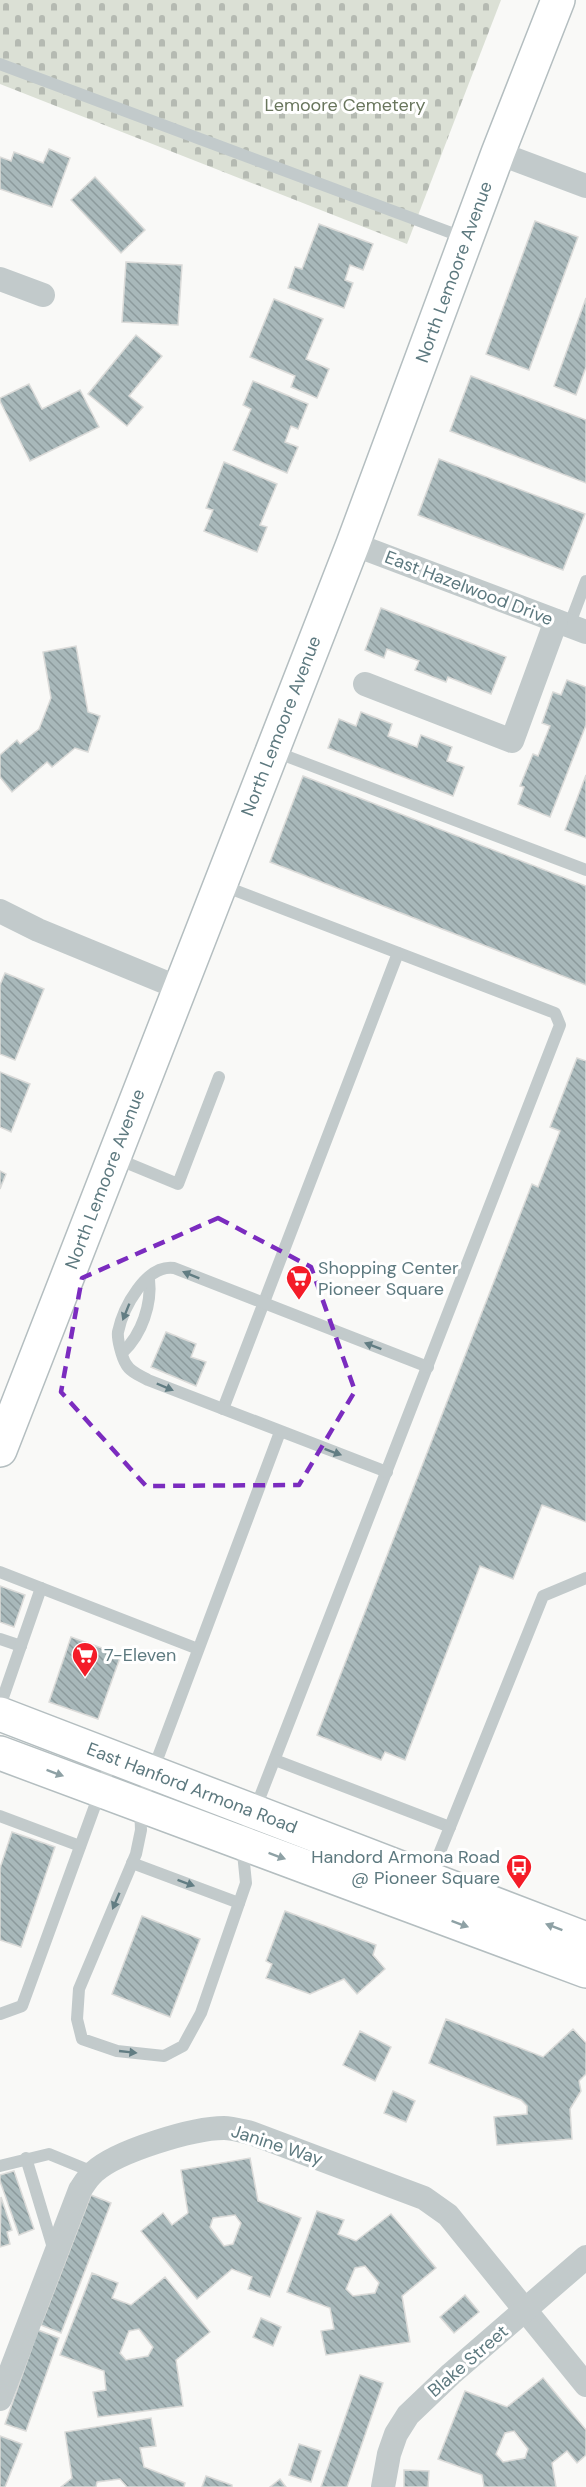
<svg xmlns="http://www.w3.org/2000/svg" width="586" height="2487" font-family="'DM Sans',sans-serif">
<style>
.cemetery{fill:url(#cemetery-stones)}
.building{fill:url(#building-back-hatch);stroke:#dbdbd9;stroke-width:1.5;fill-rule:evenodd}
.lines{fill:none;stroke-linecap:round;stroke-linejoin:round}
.secondary-casing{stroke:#b4bec0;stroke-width:36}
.service{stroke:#c2cacb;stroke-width:12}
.minor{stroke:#c2cacb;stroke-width:24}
.secondary{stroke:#fff;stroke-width:33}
.oneway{fill:#627d83}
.oneway2{fill:#8ea1a5}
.marked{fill:none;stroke:#7b2cbf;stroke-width:4.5;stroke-dasharray:12 8;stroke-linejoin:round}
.labels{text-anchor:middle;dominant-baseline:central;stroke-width:6;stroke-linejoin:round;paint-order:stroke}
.park-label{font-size:18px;fill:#69765d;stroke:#fff}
.street-label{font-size:18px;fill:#5d797f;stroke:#fff}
.poi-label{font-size:18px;fill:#5d797f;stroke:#fff;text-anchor:start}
</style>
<defs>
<pattern id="cemetery-stones" width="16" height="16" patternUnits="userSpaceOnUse" patternTransform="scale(1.5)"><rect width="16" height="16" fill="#dbe0d5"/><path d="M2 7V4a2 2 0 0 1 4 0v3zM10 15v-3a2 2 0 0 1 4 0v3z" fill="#b5bab2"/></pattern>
<pattern id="building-back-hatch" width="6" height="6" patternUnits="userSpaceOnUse" patternTransform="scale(1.5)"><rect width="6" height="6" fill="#a8b8ba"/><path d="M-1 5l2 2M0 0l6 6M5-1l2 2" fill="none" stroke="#8c9a9c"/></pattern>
</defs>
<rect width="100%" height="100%" fill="#f9f9f7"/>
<path class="cemetery" d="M0 0H501L407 244 0 84Z"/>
<g class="building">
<path d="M49 149 70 158 52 207 0 189V157L11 161 14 152 43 163Z"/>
<path d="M95 177 145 230 121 253 71 200Z"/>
<path d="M535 221 578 237 529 370 486 354Z"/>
<path d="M319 224 373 244 363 270 350 265 345 280 353 283 344 308 288 288 295 267 302 269Z"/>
<path d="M126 262 182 265 178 325 122 322Z"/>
<path d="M586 298V367L576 395 554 386Z"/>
<path d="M274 299 323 319 306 359 329 369 317 398 291 387 295 376 250 357Z"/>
<path d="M136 335 162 356 129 396 143 407 127 426 88 394Z"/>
<path d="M471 376 586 420V483L450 431Z"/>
<path d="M253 381 308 404 298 429 291 426 285 442 298 447 287 473 233 450 251 409 243 405Z"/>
<path d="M29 384 42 409 80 390 99 427 30 461 0 401V398Z"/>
<path d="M439 459 585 514 563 570 418 515Z"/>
<path d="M224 462 277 484 260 525 267 527 257 552 204 531 213 510 206 508Z"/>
<path d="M381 608 506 657 491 694 448 677 446 682 415 670 419 661 387 649 384 658 365 650Z"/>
<path d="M76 646 88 712 100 716 88 752 75 748 52 767 47 762 12 792 0 777V755L17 740 20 744 39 729 51 698 43 652Z"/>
<path d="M567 680 586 687V725L550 817 518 804 524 787 520 786 533 754 538 756 550 726 542 723 553 692 561 695Z"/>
<path d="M361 712 392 724 388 736 417 747 421 735 452 747 447 761 464 767 453 796 328 748 339 719 356 726Z"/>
<path d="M586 775V838L565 830Z"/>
<path d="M303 776 586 886V985L270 862Z"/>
<path d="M5 973 44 989 15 1060 0 1054V985Z"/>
<path d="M577 1058 586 1061V1522L542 1505 513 1579 480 1566 405 1760 385 1752 381 1760 317 1735 532 1184 538 1187 560 1131 550 1127Z"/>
<path d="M0 1072 30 1084 11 1132 0 1127Z"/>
<path d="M0 1171 6 1174 0 1189Z"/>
<path d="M166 1332 196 1344 191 1357 206 1362 196 1386 151 1367Z"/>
<path d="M0 1586 25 1595 14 1627 0 1622Z"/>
<path d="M71 1637 121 1655 98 1719 49 1702Z"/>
<path d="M12 1832 55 1847 21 1947 0 1940V1868Z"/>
<path d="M285 1911 376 1945 373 1955 385 1969 357 1994 344 1979 310 1994 266 1978 272 1964 266 1961Z"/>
<path d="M142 1916 200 1939 170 2017 112 1994Z"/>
<path d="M446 2019 543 2057 573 2029 586 2043V2074L579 2081 581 2091 570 2109 572 2139 497 2145 494 2117 527 2114V2106L521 2100 429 2063Z"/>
<path d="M360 2031 391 2047 375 2081 343 2065Z"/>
<path d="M393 2091 415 2101 406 2122 384 2113Z"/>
<path d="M250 2158 258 2201 301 2218 270 2297 248 2289 252 2277 232 2269 197 2299 141 2231 163 2213 172 2225 188 2213 181 2170ZM235 2215 241 2223 233 2244 224 2246 210 2227 213 2218Z"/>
<path d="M14 2171 34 2229 19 2235 0 2181V2175Z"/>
<path d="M91 2195 111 2203 61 2333 41 2325Z"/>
<path d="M1 2197 12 2230 7 2232 10 2244 0 2247Z"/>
<path d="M317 2211 344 2220 338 2234 356 2241 391 2214 436 2268 402 2296 410 2342 326 2355 321 2331 334 2329 330 2308 287 2292ZM365 2266 379 2283 375 2293 353 2296 346 2289 355 2268Z"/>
<path d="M92 2273 118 2283 112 2298 131 2305 165 2277 210 2332 176 2360 183 2406 98 2417 93 2392 106 2390 104 2371 60 2355ZM139 2329 153 2347 148 2356 126 2360 120 2353 129 2331Z"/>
<path d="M465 2295 479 2312 454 2333 440 2317Z"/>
<path d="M261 2318 281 2327 273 2346 253 2337Z"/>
<path d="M38 2330 59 2338 26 2431 5 2424Z"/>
<path d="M360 2375 383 2383 347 2487H321Z"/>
<path d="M543 2378 586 2430V2455L577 2463 567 2451 552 2463 556 2487H484L482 2475 438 2459 465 2391 507 2407ZM514 2431 528 2449 525 2458 503 2462 496 2454 505 2433Z"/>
<path d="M151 2418 156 2446 140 2448 144 2467 185 2483 184 2487H127L120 2479 97 2482 96 2487H61L72 2478 65 2432Z"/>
<path d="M0 2436 22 2444 5 2487H0Z"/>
<path d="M299 2444 321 2451 311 2482 289 2475Z"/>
<path d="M404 2470 429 2471 428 2487H404Z"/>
<path d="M206 2476 232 2485V2487H202Z"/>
<path d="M280 2479 286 2487H270Z"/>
</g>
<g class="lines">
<g class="secondary-casing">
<g id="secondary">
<path d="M0 1450 353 544 498 153 558 0"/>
<path d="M0 1714 586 1939"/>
<path d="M0 1753 586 1971"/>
</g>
</g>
<g class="service">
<path d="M0 64 465 238"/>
<path d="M569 626 586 581"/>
<path d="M273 751 586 870"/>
<path d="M221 885 555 1013 560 1025 242 1843 246 1883 201 2013 183 2046 164 2056 117 2051 82 2039 77 2019 79 1989 136 1854 141 1830 140 1805 280 1432"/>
<path d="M115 1158 178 1184 219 1077"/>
<path d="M123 1352C142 1334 152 1304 149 1279"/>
<path d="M223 1409 398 953"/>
<path d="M387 1472 148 1380C141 1376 130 1372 126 1364 122 1358 117 1339 118 1332 123 1308 146 1264 174 1268L428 1367"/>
<path d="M0 1572 198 1649"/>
<path d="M0 1639 21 1646"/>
<path d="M0 1706 41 1588"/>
<path d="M275 1760 450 1827"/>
<path d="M0 1816 80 1846"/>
<path d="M132 1863 239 1903"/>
<path d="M429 1879 543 1596 586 1578"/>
<path d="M0 2014 22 2006 112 1759"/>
<path d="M26 2158 54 2251"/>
<path d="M0 2166 49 2154 93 2172"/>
</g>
<g class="minor">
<path d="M498 153 586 186"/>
<path d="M0 279 43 295"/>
<path d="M353 544 586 632"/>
<path d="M365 684 512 741 556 621"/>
<path d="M0 911 38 930 179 988"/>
<path d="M0 2399 80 2190C84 2184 88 2177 94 2172 117 2151 193 2128 224 2128 232 2128 242 2131 251 2133L424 2198 448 2215 586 2385"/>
<path d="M383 2487 389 2454 396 2434 408 2415 451 2374 586 2257"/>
</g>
<use href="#secondary" class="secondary"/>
</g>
<defs><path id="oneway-solid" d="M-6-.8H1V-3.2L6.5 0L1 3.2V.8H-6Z" transform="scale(1.5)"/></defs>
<g class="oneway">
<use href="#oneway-solid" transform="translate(191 1275) rotate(-158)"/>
<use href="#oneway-solid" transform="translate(126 1312) rotate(112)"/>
<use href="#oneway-solid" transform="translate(373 1346) rotate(-159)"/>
<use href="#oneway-solid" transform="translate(165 1387) rotate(23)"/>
<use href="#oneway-solid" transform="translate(333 1452) rotate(20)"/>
<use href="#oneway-solid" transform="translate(186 1883) rotate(20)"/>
<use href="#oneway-solid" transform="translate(116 1901) rotate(113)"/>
<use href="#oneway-solid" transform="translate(128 2052) rotate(6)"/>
</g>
<g class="oneway2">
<use href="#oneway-solid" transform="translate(55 1773) rotate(20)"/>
<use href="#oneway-solid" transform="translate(277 1856) rotate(20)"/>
<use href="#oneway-solid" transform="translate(460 1924) rotate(20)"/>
<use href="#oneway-solid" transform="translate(554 1927) rotate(-159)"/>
</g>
<path class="marked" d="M218 1218 311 1267 355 1391 299 1485 146 1486 61 1392 82 1278Z"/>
<defs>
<g id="supermarket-pin" transform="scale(1.35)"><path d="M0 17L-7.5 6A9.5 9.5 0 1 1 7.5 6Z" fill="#f41c28" stroke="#fff"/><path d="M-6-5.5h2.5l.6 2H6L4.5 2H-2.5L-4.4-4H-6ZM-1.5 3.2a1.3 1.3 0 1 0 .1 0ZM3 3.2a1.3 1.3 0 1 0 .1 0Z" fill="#fff"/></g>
<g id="bus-pin" transform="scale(1.35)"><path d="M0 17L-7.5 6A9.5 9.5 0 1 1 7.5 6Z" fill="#f41c28" stroke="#fff"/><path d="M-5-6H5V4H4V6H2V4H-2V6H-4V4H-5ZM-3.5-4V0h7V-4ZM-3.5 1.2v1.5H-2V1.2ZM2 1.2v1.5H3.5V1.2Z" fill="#fff"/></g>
</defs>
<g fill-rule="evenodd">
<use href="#supermarket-pin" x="299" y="1278"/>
<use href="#supermarket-pin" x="85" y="1655"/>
<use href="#bus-pin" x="519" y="1867"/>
</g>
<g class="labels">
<g class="park-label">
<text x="345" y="105">Lemoore Cemetery</text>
</g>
<g class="street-label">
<text transform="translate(454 272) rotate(-70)">North Lemoore Avenue</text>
<text transform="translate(469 588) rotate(21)">East Hazelwood Drive</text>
<text transform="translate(281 726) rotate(-69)">North Lemoore Avenue</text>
<text transform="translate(105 1179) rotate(-69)">North Lemoore Avenue</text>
<text transform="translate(192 1788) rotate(21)">East Hanford Armona Road</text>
<text transform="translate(277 2145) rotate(18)">Janine Way</text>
<text transform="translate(468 2361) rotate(-41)">Blake Street</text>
</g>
<g class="poi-label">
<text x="318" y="1268">Shopping Center<tspan x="318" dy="21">Pioneer Square</tspan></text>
<text x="104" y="1655">7-Eleven</text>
<text x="500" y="1857" text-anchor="end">Handord Armona Road<tspan x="500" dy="21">@ Pioneer Square</tspan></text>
</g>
</g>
</svg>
